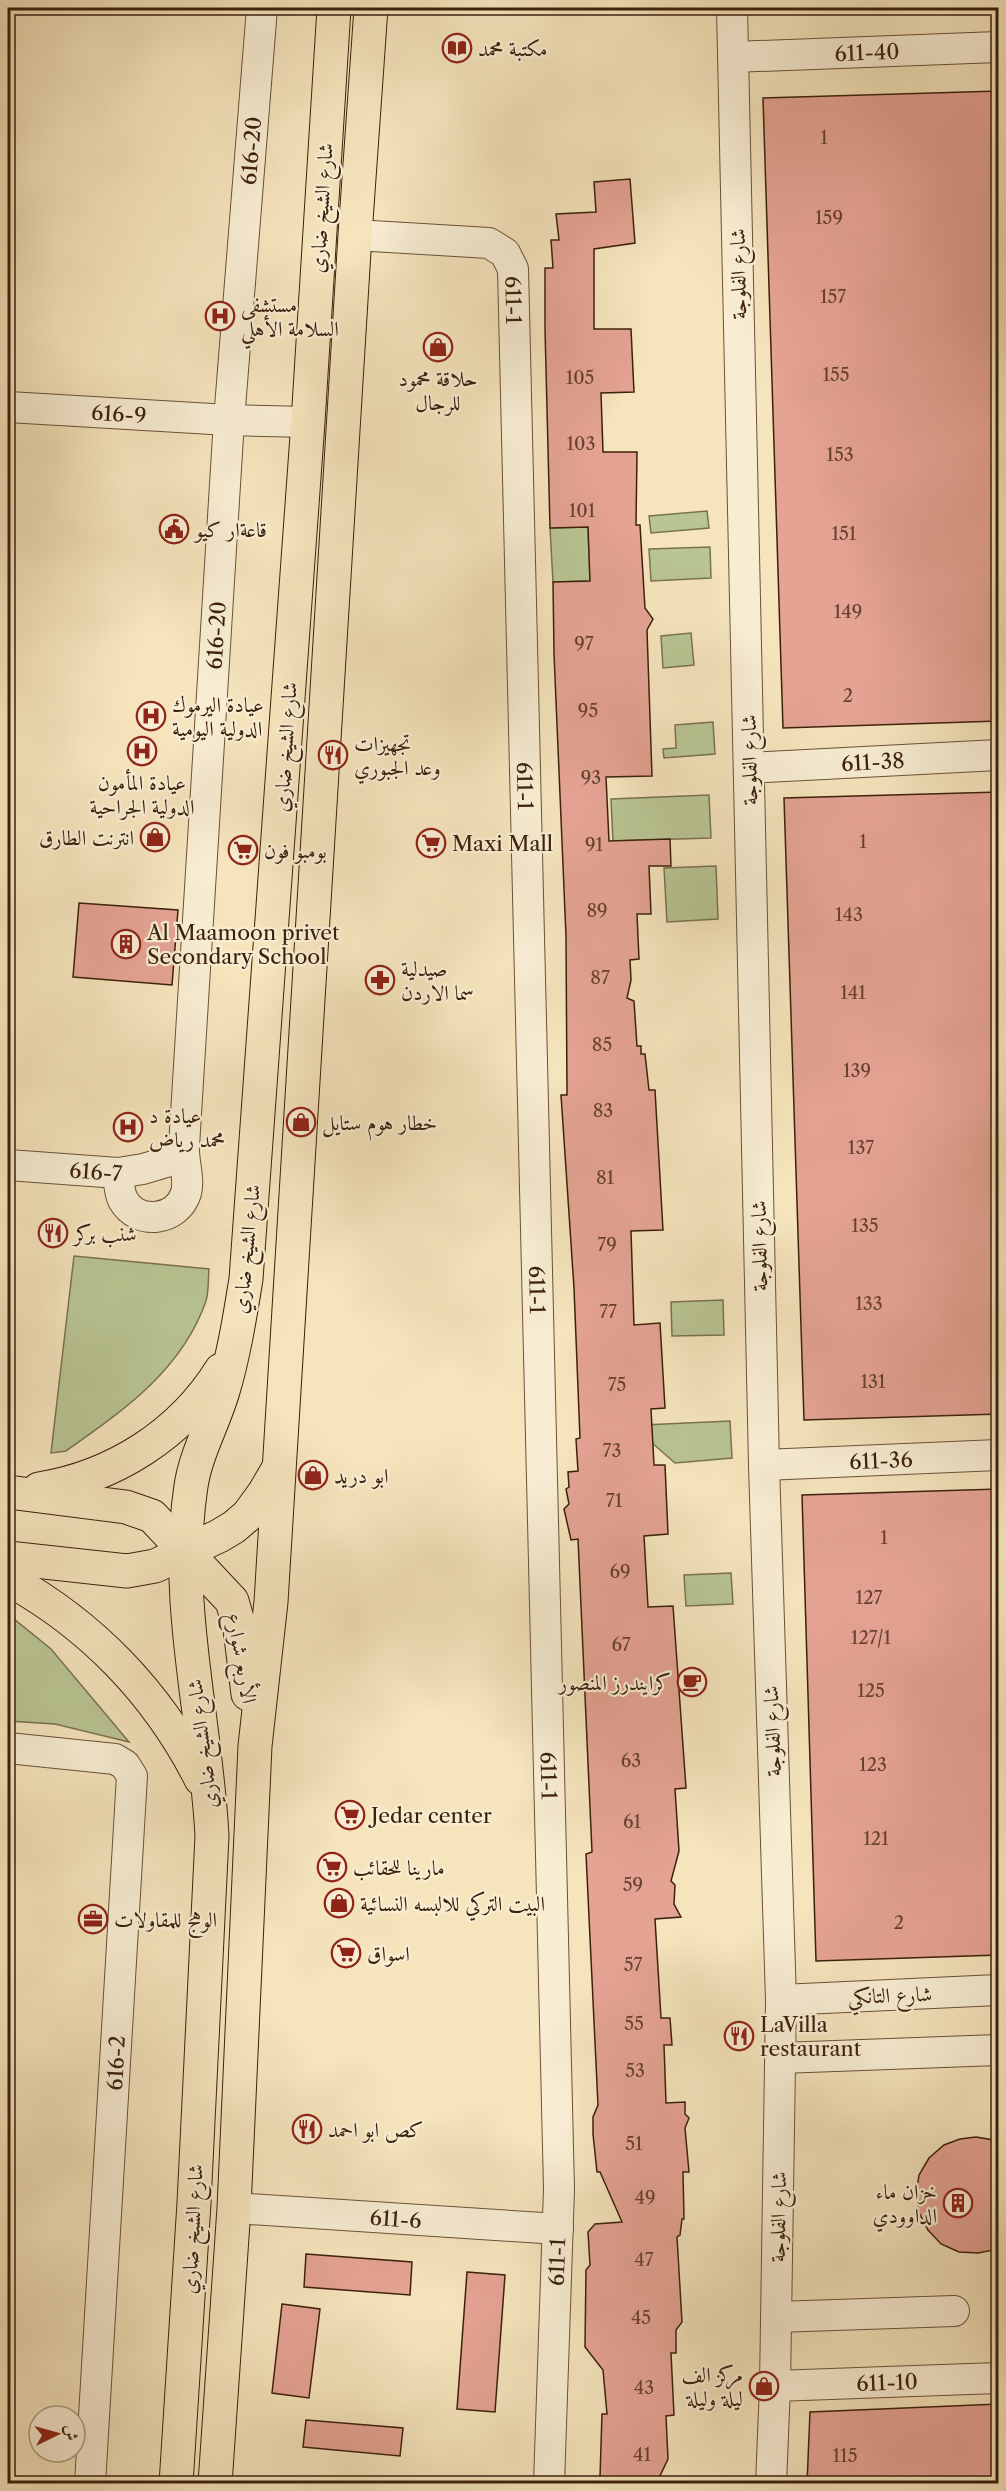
<svg xmlns="http://www.w3.org/2000/svg" width="1006" height="2491" font-family="'Libre Caslon Text',Amiri,serif">
<style>
.green{fill:#b9c593;stroke:#7a7250;stroke-width:1.5}
.building{fill:#e5a393;stroke:#3c200c;stroke-width:1.5}
.lines{fill:none;stroke-linecap:round;stroke-linejoin:round}
.minor-casing{stroke:#6a5138;stroke-width:32}
.major-casing{stroke:#3c200c;stroke-width:35}
.minor{stroke:#f8edd3;stroke-width:30}
.major{stroke:#f5e4bc;stroke-width:33}
.labels{text-anchor:middle;dominant-baseline:central;stroke-width:4.5;stroke-linejoin:round;paint-order:stroke}
.number-label{font-size:18px;fill:#66412e}
.poi-label{font-size:21px;fill:#3c200c;stroke:#f8edd3;text-anchor:start}
.street-label{font-size:21px;fill:#3c200c;stroke:#f8edd3}
</style>
<rect width="100%" height="100%" fill="#f5e4bc"/>
<filter id="stains"><feTurbulence type="fractalNoise" baseFrequency=".00333" numOctaves="4"/><feColorMatrix values="0 0 0 0 .2 0 0 0 0 .09 0 0 0 0 .02 0 0 0 .5 -.17"/></filter>
<radialGradient id="worn" r=".72"><stop offset=".6" stop-color="#630" stop-opacity="0"/><stop offset="1" stop-color="#630" stop-opacity=".3"/></radialGradient>
<g class="green">
<path d="M707 511 709 528 651 533 649 516Z"/>
<path d="M588 527 590 581 553 582 550 528Z"/>
<path d="M710 547 711 578 651 581 649 549Z"/>
<path d="M691 633 694 665 663 668 661 636Z"/>
<path d="M713 722 715 754 664 758 663 749 676 748 675 725Z"/>
<path d="M709 795 711 838 613 841 611 799Z"/>
<path d="M716 866 718 919 667 922 664 868Z"/>
<path d="M74 1256 209 1269C208 1279 209 1291 206 1301 182 1370 124 1410 66 1451L51 1453Z"/>
<path d="M723 1300 724 1335 672 1336 671 1302Z"/>
<path d="M730 1421 732 1458 675 1463 643 1435V1425Z"/>
<path d="M731 1573 733 1604 686 1606 684 1575Z"/>
<path d="M8 1617 14 1619 51 1649 129 1742 55 1724 8 1721Z"/>
</g>
<g class="building">
<path d="M999 91V721L783 728 763 98Z"/>
<path d="M630 179 635 243 594 249V329H631L634 392 601 393 603 452H637L636 525H640L645 608 653 619 647 630 652 776 606 777 609 841 670 839 671 866H649L651 914H637L639 959 630 960 631 980 627 998 634 1001 637 1046H641V1054H645L649 1090H655L663 1230 631 1231 634 1325 660 1323 665 1408 651 1409 654 1465H665L668 1534 644 1536 648 1607 673 1606 686 1788 675 1789 679 1851 671 1881 675 1885 674 1904 681 1917 655 1919 661 2018H670L672 2045H664L666 2103 685 2102V2114L689 2118 685 2128 689 2172H683L684 2219H682L680 2235 677 2237 682 2322 676 2330V2353H671L674 2415 666 2416 668 2459 658 2480 600 2477 602 2414H607L603 2370 585 2347 586 2270 590 2265 588 2232 595 2224 622 2222 600 2172H597L593 2134V2117L598 2105 586 1854 592 1852 578 1539 571 1540 564 1509 569 1504 566 1489 569 1487 568 1472 578 1471 576 1439 580 1438 574 1288 561 1095H567L566 936 554 654 553 582 590 581 588 527 550 528 545 329V268H553L551 240H559L556 214 596 212 594 182Z"/>
<path d="M999 792V1414L804 1420 784 798Z"/>
<path d="M79 903 178 910 172 985 73 977Z"/>
<path d="M999 1489V1955L816 1961 802 1495Z"/>
<path d="M976 2137 999 2141V2249L978 2253 959 2252 941 2244 928 2230 919 2213 916 2194 919 2175 929 2158 944 2145 960 2139Z"/>
<path d="M306 2254 412 2262 410 2295 304 2287Z"/>
<path d="M467 2272 505 2275 495 2412 457 2409Z"/>
<path d="M282 2304 320 2309 309 2398 272 2393Z"/>
<path d="M999 2404V2484H807L810 2412Z"/>
<path d="M306 2420 403 2428 400 2456 303 2447Z"/>
</g>
<g class="lines">
<g class="minor-casing">
<g id="minor">
<path d="M732 8 764 1465 781 2000 775 2386 771 2484"/>
<path id="s1" d="M733 57 998 47"/>
<path id="s2" d="M355 235 489 243 505 253 513 269 559 2189 549 2484"/>
<path id="s3" d="M8 407 229 420 308 422"/>
<path id="s4" d="M749 768 998 755"/>
<path id="s5" d="M8 1165 118 1173 143 1169 183 1157"/>
<path id="s6" d="M118 1173C119 1182 119 1192 123 1200 138 1226 177 1221 186 1193 190 1179 183 1161 184 1146L229 420 262 8"/>
<path id="s7" d="M764 1465 998 1455"/>
<path d="M8 1748 115 1759 125 1765 132 1776 90 2484"/>
<path d="M781 2000 998 1990"/>
<path d="M781 2058 998 2050"/>
<path id="s8" d="M234 2208 558 2229"/>
<path d="M776 2317 954 2311"/>
<path id="s9" d="M775 2386 998 2378"/>
</g>
</g>
<g class="major-casing">
<g id="major">
<path d="M39 1489C114 1477 181 1434 221 1370"/>
<path d="M8 1492 126 1507 152 1516 232 1601 240 1629 248 1694"/>
<path d="M8 1558 127 1571 155 1566 219 1536 234 1527 248 1515 264 1493 278 1469"/>
<path d="M8 1579C92 1625 158 1694 201 1779"/>
<path d="M176 2484 194 2203 212 1836C206 1719 173 1603 191 1486 196 1453 214 1422 223 1391 234 1354 240 1316 246 1279L308 422 334 8"/>
<path d="M215 2484 234 2208 255 1746 271 1602 355 235 371 8"/>
</g>
</g>
<use href="#minor" class="minor"/>
<use href="#major" class="major"/>
</g>
<defs>
<g id="library-ring" transform="scale(1.5)"><circle r="9.5" fill="#f8edd3" stroke="#8f2418" stroke-width="1.5"/><path d="M-6-4Q-3-5.5-.7-3.5V5Q-3 3-6 4ZM6-4Q3-5.5 .7-3.5V5Q3 3 6 4Z" fill="#8f2418"/></g>
<g id="hospital-ring" transform="scale(1.5)"><circle r="9.5" fill="#f8edd3" stroke="#8f2418" stroke-width="1.5"/><path d="M-5-5h3v3.5h4V-5h3V5h-3V1.5h-4V5h-3Z" fill="#8f2418"/></g>
<g id="shop-ring" transform="scale(1.5)"><circle r="9.5" fill="#f8edd3" stroke="#8f2418" stroke-width="1.5"/><path d="M-5-2.5h2.3a2.7 3.5 0 0 1 5.4 0H5L5.5 6h-11ZM-1.5-2.5h3a1.5 2.3 0 0 0-3 0Z" fill="#8f2418"/></g>
<g id="civic-ring" transform="scale(1.5)"><circle r="9.5" fill="#f8edd3" stroke="#8f2418" stroke-width="1.5"/><path d="M-.6-6.5H3V-4.5H.6V-3L4-1V1h2V6H-6V1h2V-1L-.6-3ZM-1.2 2.5V6h2.4V2.5Z" fill="#8f2418"/></g>
<g id="restaurant-ring" transform="scale(1.5)"><circle r="9.5" fill="#f8edd3" stroke="#8f2418" stroke-width="1.5"/><path d="M-5-6h1v4h1v-4h1v4h1v-4h1v5L-1.5 .5V6h-2V.5L-5-1ZM5-6V6H3V1.5H1.5Q1.5-4 5-6Z" fill="#8f2418"/></g>
<g id="supermarket-ring" transform="scale(1.5)"><circle r="9.5" fill="#f8edd3" stroke="#8f2418" stroke-width="1.5"/><path d="M-6-5.5h2.5l.6 2H6L4.5 2H-2.5L-4.4-4H-6ZM-1.5 3.2a1.3 1.3 0 1 0 .1 0ZM3 3.2a1.3 1.3 0 1 0 .1 0Z" fill="#8f2418"/></g>
<g id="building-ring" transform="scale(1.5)"><circle r="9.5" fill="#f8edd3" stroke="#8f2418" stroke-width="1.5"/><path d="M-4-6H4V6H1V3H-1V6H-4ZM-2.5-4.3h1.7v1.8h-1.7ZM.8-4.3h1.7v1.8H.8ZM-2.5-1h1.7V.8h-1.7ZM.8-1h1.7V.8H.8Z" fill="#8f2418"/></g>
<g id="pharmacy-ring" transform="scale(1.5)"><circle r="9.5" fill="#f8edd3" stroke="#8f2418" stroke-width="1.5"/><path d="M-2-6h4v4h4v4h-4v4h-4v-4h-4v-4h4Z" fill="#8f2418"/></g>
<g id="cafe-ring" transform="scale(1.5)"><circle r="9.5" fill="#f8edd3" stroke="#8f2418" stroke-width="1.5"/><path d="M-5.5-4.5H6V0H3Q3 3.5 0 3.5H-2.5Q-5.5 3.5-5.5 0ZM3-3.2v2h1.7v-2ZM-6 4.5H4V6H-6Z" fill="#8f2418"/></g>
<g id="office-ring" transform="scale(1.5)"><circle r="9.5" fill="#f8edd3" stroke="#8f2418" stroke-width="1.5"/><path d="M-6-3h4V-5.5h4V-3h4V5H-6ZM-1-4.5V-3h2v-1.5ZM-6 0V1H6V0Z" fill="#8f2418"/></g>
</defs>
<g fill-rule="evenodd">
<use href="#library-ring" x="457" y="48"/>
<use href="#hospital-ring" x="220" y="316"/>
<use href="#shop-ring" x="438" y="347"/>
<use href="#civic-ring" x="174" y="529"/>
<use href="#hospital-ring" x="151" y="716"/>
<use href="#hospital-ring" x="142" y="751"/>
<use href="#restaurant-ring" x="333" y="755"/>
<use href="#shop-ring" x="155" y="837"/>
<use href="#supermarket-ring" x="431" y="843"/>
<use href="#supermarket-ring" x="243" y="850"/>
<use href="#building-ring" x="126" y="944"/>
<use href="#pharmacy-ring" x="380" y="980"/>
<use href="#shop-ring" x="301" y="1122"/>
<use href="#hospital-ring" x="128" y="1127"/>
<use href="#restaurant-ring" x="53" y="1233"/>
<use href="#shop-ring" x="313" y="1475"/>
<use href="#cafe-ring" x="692" y="1682"/>
<use href="#supermarket-ring" x="350" y="1815"/>
<use href="#supermarket-ring" x="332" y="1867"/>
<use href="#shop-ring" x="339" y="1903"/>
<use href="#office-ring" x="93" y="1919"/>
<use href="#supermarket-ring" x="346" y="1953"/>
<use href="#restaurant-ring" x="739" y="2036"/>
<use href="#restaurant-ring" x="307" y="2129"/>
<use href="#building-ring" x="958" y="2203"/>
<use href="#shop-ring" x="764" y="2386"/>
</g>
<g class="labels">
<g class="number-label">
<text x="824" y="138">1</text>
<text x="829" y="218">159</text>
<text x="833" y="297">157</text>
<text x="836" y="375">155</text>
<text x="580" y="378">105</text>
<text x="581" y="444">103</text>
<text x="840" y="455">153</text>
<text x="582" y="511">101</text>
<text x="844" y="534">151</text>
<text x="848" y="612">149</text>
<text x="584" y="644">97</text>
<text x="848" y="696">2</text>
<text x="588" y="711">95</text>
<text x="591" y="778">93</text>
<text x="863" y="842">1</text>
<text x="594" y="845">91</text>
<text x="597" y="911">89</text>
<text x="849" y="915">143</text>
<text x="600" y="978">87</text>
<text x="853" y="993">141</text>
<text x="602" y="1045">85</text>
<text x="857" y="1071">139</text>
<text x="603" y="1111">83</text>
<text x="861" y="1148">137</text>
<text x="605" y="1178">81</text>
<text x="865" y="1226">135</text>
<text x="607" y="1245">79</text>
<text x="869" y="1304">133</text>
<text x="608" y="1312">77</text>
<text x="873" y="1382">131</text>
<text x="617" y="1385">75</text>
<text x="612" y="1451">73</text>
<text x="614" y="1501">71</text>
<text x="884" y="1538">1</text>
<text x="620" y="1572">69</text>
<text x="869" y="1598">127</text>
<text x="871" y="1638">127/1</text>
<text x="621" y="1645">67</text>
<text x="871" y="1691">125</text>
<text x="631" y="1761">63</text>
<text x="873" y="1765">123</text>
<text x="632" y="1822">61</text>
<text x="876" y="1839">121</text>
<text x="633" y="1885">59</text>
<text x="899" y="1923">2</text>
<text x="633" y="1965">57</text>
<text x="634" y="2024">55</text>
<text x="635" y="2071">53</text>
<text x="634" y="2144">51</text>
<text x="645" y="2198">49</text>
<text x="644" y="2260">47</text>
<text x="641" y="2318">45</text>
<text x="644" y="2388">43</text>
<text x="642" y="2455">41</text>
<text x="845" y="2456">115</text>
</g>
<g class="poi-label">
<text x="478" y="48">مكتبة محمد</text>
<text x="241" y="304">مستشفى<tspan x="241" dy="24">السلامة الأهلي</tspan></text>
<text x="438" y="378" text-anchor="middle">حلاقة محمود<tspan x="438" dy="24">للرجال</tspan></text>
<text x="195" y="529">قاعةار كيو</text>
<text x="172" y="704">عيادة اليرموك<tspan x="172" dy="24">الدولية اليومية</tspan></text>
<text x="354" y="743">تجهيزات<tspan x="354" dy="24">وعد الجبوري</tspan></text>
<text x="142" y="782" text-anchor="middle">عيادة المأمون<tspan x="142" dy="24">الدولية الجراحية</tspan></text>
<text x="134" y="837" text-anchor="end">انترنت الطارق</text>
<text x="452" y="843">Maxi Mall</text>
<text x="264" y="850">بومبو فون</text>
<text x="147" y="932">Al Maamoon privet<tspan x="147" dy="24">Secondary School</tspan></text>
<text x="401" y="968">صيدلية<tspan x="401" dy="24">سما الاردن</tspan></text>
<text x="149" y="1115">عيادة د<tspan x="149" dy="24">محمد رياض</tspan></text>
<text x="322" y="1122">خطار هوم ستايل</text>
<text x="74" y="1233">شنب بركر</text>
<text x="334" y="1475">ابو دريد</text>
<text x="671" y="1682" text-anchor="end">كرايندرز المنصور</text>
<text x="371" y="1815">Jedar center</text>
<text x="353" y="1867">مارينا للحقائب</text>
<text x="360" y="1903">البيت التركي للالبسه النسائية</text>
<text x="114" y="1919">الوهج للمقاولات</text>
<text x="367" y="1953">اسواق</text>
<text x="760" y="2024">LaVilla<tspan x="760" dy="24">restaurant</tspan></text>
<text x="328" y="2129">كص ابو احمد</text>
<text x="937" y="2191" text-anchor="end">خزان ماء<tspan x="937" dy="24">الداوودي</tspan></text>
<text x="743" y="2374" text-anchor="end">مركز الف<tspan x="743" dy="24">ليلة وليلة</tspan></text>
</g>
<g class="street-label">
<text stroke="none"><textPath href="#s1" startOffset="134">611-40</textPath></text>
<text stroke="none"><textPath href="#s6" startOffset="1152">616-20</textPath></text>
<text transform="translate(321 208) rotate(-86)">شارع الشيخ ضاري</text>
<text transform="translate(738 274) rotate(-91)">شارع الفلوجة</text>
<text stroke="none"><textPath href="#s2" startOffset="202">611-1</textPath></text>
<text stroke="none"><textPath href="#s3" startOffset="111">616-9</textPath></text>
<text stroke="none"><textPath href="#s6" startOffset="666">616-20</textPath></text>
<text transform="translate(285 747) rotate(-86)">شارع الشيخ ضاري</text>
<text transform="translate(749 760) rotate(-91)">شارع الفلوجة</text>
<text stroke="none"><textPath href="#s4" startOffset="124">611-38</textPath></text>
<text stroke="none"><textPath href="#s2" startOffset="688">611-1</textPath></text>
<text stroke="none"><textPath href="#s5" startOffset="88">616-7</textPath></text>
<text transform="translate(759 1246) rotate(-91)">شارع الفلوجة</text>
<text transform="translate(246 1249) rotate(-84)">شارع الشيخ ضاري</text>
<text stroke="none"><textPath href="#s2" startOffset="1192">611-1</textPath></text>
<text stroke="none"><textPath href="#s7" startOffset="117">611-36</textPath></text>
<text transform="translate(242 1658) rotate(80)">الأربع شوارع</text>
<text transform="translate(772 1731) rotate(-92)">شارع الفلوجة</text>
<text transform="translate(202 1744) rotate(-97)">شارع الشيخ ضاري</text>
<text stroke="none"><textPath href="#s2" startOffset="1678">611-1</textPath></text>
<text transform="translate(890 1995) rotate(-2)">شارع التانكي</text>
<text transform="translate(116 2063) rotate(-87)">616-2</text>
<text transform="translate(778 2217) rotate(-89)">شارع الفلوجة</text>
<text stroke="none"><textPath href="#s8" startOffset="162">611-6</textPath></text>
<text transform="translate(192 2229) rotate(-87)">شارع الشيخ ضاري</text>
<text transform="translate(557 2262) rotate(-88)">611-1</text>
<text stroke="none"><textPath href="#s9" startOffset="112">611-10</textPath></text>
</g>
</g>
<rect width="1006" height="2491" fill="none" stroke="#f5e4bc" stroke-width="30"/>
<rect x="9" y="9" width="988" height="2473" fill="none" stroke="#3c200c" stroke-width="3"/>
<rect x="15" y="15" width="976" height="2461" fill="none" stroke="#3c200c" stroke-width="1.5"/>
<g transform="translate(57 2434) rotate(85)"><circle r="28" fill="#f8edd3" stroke="#ad9b83" stroke-width="1.5"/>
<path d="M0-4.5L10 22L0 15L-10 22Z" fill="#8f2418"/>
<text y="-9" font-size="16" font-weight="bold" text-anchor="middle" fill="#3c200c">ش</text>
</g>
<rect width="100%" height="100%" filter="url(#stains)"/>
<rect width="100%" height="100%" fill="url(#worn)"/>
</svg>
